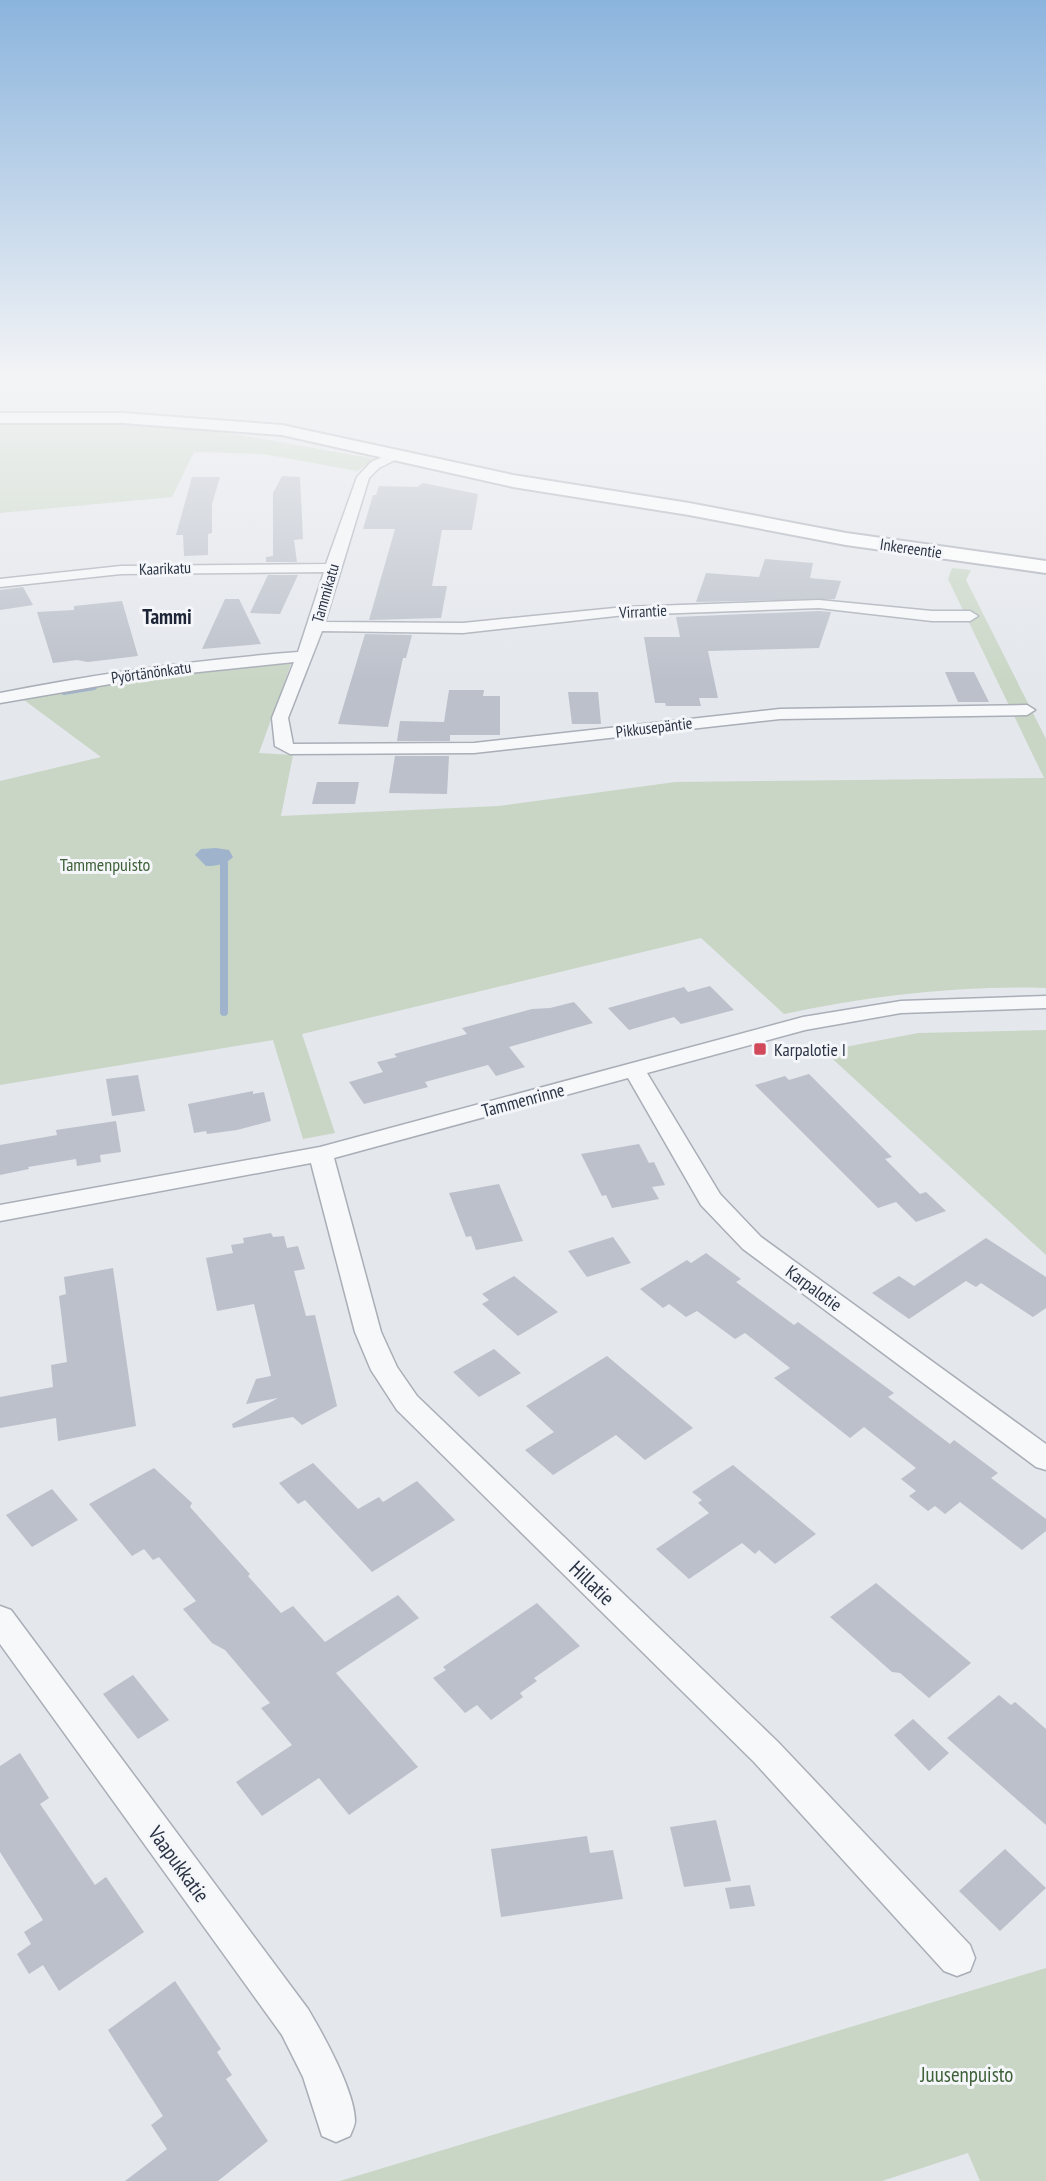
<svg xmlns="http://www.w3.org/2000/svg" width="1046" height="2181" font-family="'PT Sans Narrow',sans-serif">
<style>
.green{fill:#c9d6c5}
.water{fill:#9fb4cc}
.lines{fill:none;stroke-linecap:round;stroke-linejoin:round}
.stream-far1{stroke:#9fb4cc;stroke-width:6}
.stream{stroke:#9fb4cc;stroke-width:8}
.building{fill:#bbc0ca}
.street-casing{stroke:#a9aeb7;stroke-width:3}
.secondary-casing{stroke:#a9aeb7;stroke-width:4}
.street{fill:#f7f8fa;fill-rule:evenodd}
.secondary{fill:#fff;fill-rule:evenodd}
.poi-dot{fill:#d1495b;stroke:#f4f6f9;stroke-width:2.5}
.labels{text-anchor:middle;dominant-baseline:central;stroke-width:6;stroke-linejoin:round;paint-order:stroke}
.far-street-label{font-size:16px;fill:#2b3445;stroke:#f4f6f9}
.park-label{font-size:18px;fill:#3f6138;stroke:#f4f6f9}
.poi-label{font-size:18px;fill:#2b3445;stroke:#f4f6f9;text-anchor:start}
.street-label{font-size:18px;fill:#2b3445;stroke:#f4f6f9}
.far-district-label{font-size:21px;font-weight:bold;fill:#1d2536;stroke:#f4f6f9}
.near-street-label{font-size:21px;fill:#2b3445;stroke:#f4f6f9}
.near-park-label{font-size:21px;fill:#3f6138;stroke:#f4f6f9}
</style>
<rect width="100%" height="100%" fill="#e4e7ec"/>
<g class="green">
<path d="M0 422H114L211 430 376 459 357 471 263 454 194 452 172 497 0 513Z"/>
<path d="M952 568 971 570 966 580 1046 739V988C959 985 869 996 784 1014L701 938 302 1034 335 1133 303 1139 273 1040 0 1085V781L101 757 24 700 112 681 292 661 259 753 293 755 281 816 499 806 675 782 1044 778 948 579Z"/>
<path d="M1046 1030V1255L824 1051 918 1033Z"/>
<path d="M1046 1968V2181H980L968 2153 882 2181H340Z"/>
</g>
<path class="water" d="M216 848 229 850 233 857C225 865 216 866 206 866L195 855 201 849Z"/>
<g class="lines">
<path class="stream-far1" d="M64 692 94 687"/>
<path class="stream" d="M224 863V1012"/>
</g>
<g class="building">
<path d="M282 476 300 477 303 539 294 540 297 562H266V557L273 556V493Z"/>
<path d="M192 477H220L212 504V533L208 534V555L184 556 183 535H176Z"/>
<path d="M423 483 478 494 472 530H442L432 586H447L441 618 369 620 395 529H363L373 495H376L379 486 417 487Z"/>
<path d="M765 559 813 563 810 578 841 581 835 599 696 602 706 573 759 577Z"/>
<path d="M268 575H298L280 614 250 613Z"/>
<path d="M23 587 33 605 0 610V590Z"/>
<path d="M225 599H239L261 644 202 649Z"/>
<path d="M122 601 138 656 88 662 77 660 53 663 37 612 74 610V606Z"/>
<path d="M819 611 831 612 819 648 708 651 718 698H699L701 706H666L665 703H655L644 637H680L676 617Z"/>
<path d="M365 634 412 635 406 658H403L388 727 338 724Z"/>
<path d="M945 672H974L989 702H958Z"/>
<path d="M449 690H484L483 696H500V735H450V741H397L400 721 444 722Z"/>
<path d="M568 692H598L601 724H572Z"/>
<path d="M395 756H449L447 794 389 793Z"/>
<path d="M317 782H359L355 804H312Z"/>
<path d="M710 986 734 1010 681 1024 674 1017 629 1030 608 1008 684 987 688 992Z"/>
<path d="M574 1002 593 1023 509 1047 525 1067 496 1076 488 1065 425 1082 428 1087 364 1104 349 1082 383 1072 377 1062 397 1057 394 1054 467 1034 462 1028 532 1009 550 1008Z"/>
<path d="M809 1074 892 1157 885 1159 920 1194 926 1192 946 1211 916 1222 896 1202 878 1208 755 1085 785 1076 789 1080Z"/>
<path d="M138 1075 145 1111 112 1116 106 1079Z"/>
<path d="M253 1091V1094L264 1092 271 1121 237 1130 207 1134 206 1131 194 1133 188 1104Z"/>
<path d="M116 1121 121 1152 100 1155 101 1162 77 1166 76 1159 28 1167 29 1169 0 1175V1145L57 1135 56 1130Z"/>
<path d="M639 1144 649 1163 654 1162 665 1185 652 1187 659 1199 612 1208 606 1195 602 1196 581 1154Z"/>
<path d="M499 1184 523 1241 476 1250 471 1236 466 1237 449 1193Z"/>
<path d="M271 1233 273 1237 284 1236 287 1248 298 1246 305 1269 294 1271 306 1316 315 1315 337 1406 302 1425 293 1417 233 1428 232 1424 278 1398 246 1404 256 1379 271 1376 254 1304 217 1311 206 1258 233 1253 231 1245 244 1243 243 1238Z"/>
<path d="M613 1237 631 1263 587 1277 568 1251Z"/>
<path d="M986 1238 1046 1277V1308L1033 1317 981 1283 976 1287 966 1281 909 1319 872 1293 899 1276 914 1286Z"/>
<path d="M706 1253 741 1279 736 1282 794 1325 798 1322 894 1393 888 1397 950 1444 954 1440 998 1473 991 1478 1046 1519V1531L1022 1550 960 1502 945 1514 935 1506 928 1511 909 1496 916 1491 901 1479 916 1468 864 1427 850 1438 774 1378 790 1368 745 1333 735 1339 697 1311 686 1317 669 1304 663 1308 640 1289 687 1260 691 1263Z"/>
<path d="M113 1268 136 1426 58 1441 56 1418 0 1428V1397L53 1387 51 1365 67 1362 59 1296 66 1294 64 1277Z"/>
<path d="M514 1276 558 1312 518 1336 482 1304 489 1300 482 1294Z"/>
<path d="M494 1349 521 1373 479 1397 453 1372Z"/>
<path d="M607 1356 693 1428 645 1460 616 1435 553 1475 525 1450 554 1432 526 1406Z"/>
<path d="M313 1463 358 1509 379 1497 383 1502 417 1481 455 1520 372 1572 305 1500 298 1504 279 1483Z"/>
<path d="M733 1465 816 1534 775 1564 759 1550 755 1554 742 1543 689 1579 656 1549 709 1513 698 1503 702 1500 692 1492Z"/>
<path d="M154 1468 192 1503 190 1507 250 1574 248 1576 281 1613 293 1606 325 1642 398 1595 419 1618 336 1673 418 1767 349 1815 319 1778 262 1816 236 1782 292 1745 261 1708 270 1703 225 1650 212 1643 183 1609 196 1601 159 1557 153 1560 144 1549 132 1556 89 1504Z"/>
<path d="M52 1489 78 1520 32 1547 6 1515Z"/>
<path d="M876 1583 971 1663 929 1698 900 1673 892 1672 830 1617Z"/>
<path d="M537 1603 580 1646 534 1678 537 1681 520 1693 523 1697 491 1720 477 1705 465 1713 433 1678 446 1670 443 1667Z"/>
<path d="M133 1675 169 1720 138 1739 103 1694Z"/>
<path d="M999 1695 1011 1705 1015 1702 1046 1729V1825L947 1738Z"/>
<path d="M913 1719 949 1753 929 1771 894 1735Z"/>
<path d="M20 1753 49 1798 40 1804 95 1885 106 1877 144 1932 59 1991 43 1965 29 1974 17 1954 31 1944 24 1932 43 1920 0 1852V1766Z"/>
<path d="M716 1820 731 1881 684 1887 670 1827Z"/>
<path d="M587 1836 590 1853 613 1850 623 1899 501 1917 491 1849Z"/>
<path d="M1005 1849 1046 1888 1000 1931 959 1891Z"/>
<path d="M750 1885 755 1906 730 1909 725 1888Z"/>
<path d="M175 1981 221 2049 217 2052 232 2075 226 2079 268 2141 218 2181H125L167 2149 151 2125 163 2116 108 2030Z"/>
</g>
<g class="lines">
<g class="street-casing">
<g id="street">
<path d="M395 451 401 455 399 458 379 468 369 478 325 622 463 623 625 607 819 600 932 611H970L978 616 970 621H932L819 608 625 615 463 633 322 631 288 718 293 744 474 743 780 709 1027 705 1035 710 1027 715 780 719 474 753 290 754 275 746 272 718 294 662 151 677 0 703V693C99 673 198 660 298 652L324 572 121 574 0 587V579L121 566 326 564 357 477 371 462Z"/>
<path d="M1046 996V1008L901 1013 805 1030 647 1073 720 1194 761 1237 1046 1444V1470L1036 1467 743 1249 701 1205 628 1078 334 1158 381 1332 397 1367 417 1396 778 1742 970 1945 975 1958 970 1971 957 1976 944 1971 754 1762 397 1410 371 1370 355 1332 311 1163 0 1221V1205L320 1147 803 1017 901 1001Z"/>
<path d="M0 1606 11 1610 308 2009C323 2034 355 2092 355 2121 355 2125 352 2131 350 2136L336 2142 322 2136 303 2077 282 2035 0 1644Z"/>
</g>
</g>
<g class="secondary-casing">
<path id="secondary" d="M0 413H122L282 425 513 475 689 503 846 533 1046 561V573L846 545 689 515 513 487 282 435 122 423H0Z"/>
</g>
<use href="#street" class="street"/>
<use href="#secondary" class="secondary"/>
</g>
<linearGradient id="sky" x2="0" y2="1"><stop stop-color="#8bb4dd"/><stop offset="0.55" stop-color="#f3f4f6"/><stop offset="1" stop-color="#f3f4f6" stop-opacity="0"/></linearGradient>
<rect width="1046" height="683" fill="url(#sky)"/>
<rect class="poi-dot" x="753" y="1042" width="14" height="14" rx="3.5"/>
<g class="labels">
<g class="far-street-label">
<text transform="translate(911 548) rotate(8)">Inkereentie</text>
<text transform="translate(165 568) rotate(-2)">Kaarikatu</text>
<text transform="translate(325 593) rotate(-74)">Tammikatu</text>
<text transform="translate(643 611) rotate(-3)">Virrantie</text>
<text transform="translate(151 672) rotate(-8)">Pyörtänönkatu</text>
<text transform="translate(654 727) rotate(-7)">Pikkusepäntie</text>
</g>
<g class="park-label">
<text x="105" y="864">Tammenpuisto</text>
</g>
<g class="poi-label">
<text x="774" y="1049">Karpalotie I</text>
</g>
<g class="street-label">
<text transform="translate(523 1100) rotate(-15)">Tammenrinne</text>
<text transform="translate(814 1288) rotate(36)">Karpalotie</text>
</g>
<g class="far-district-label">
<text x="167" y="616">Tammi</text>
</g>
<g class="near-street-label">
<text transform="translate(592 1583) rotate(44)">Hillatie</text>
<text transform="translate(179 1864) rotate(54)">Vaapukkatie</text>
</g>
<g class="near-park-label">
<text x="967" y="2074">Juusenpuisto</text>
</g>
</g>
</svg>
